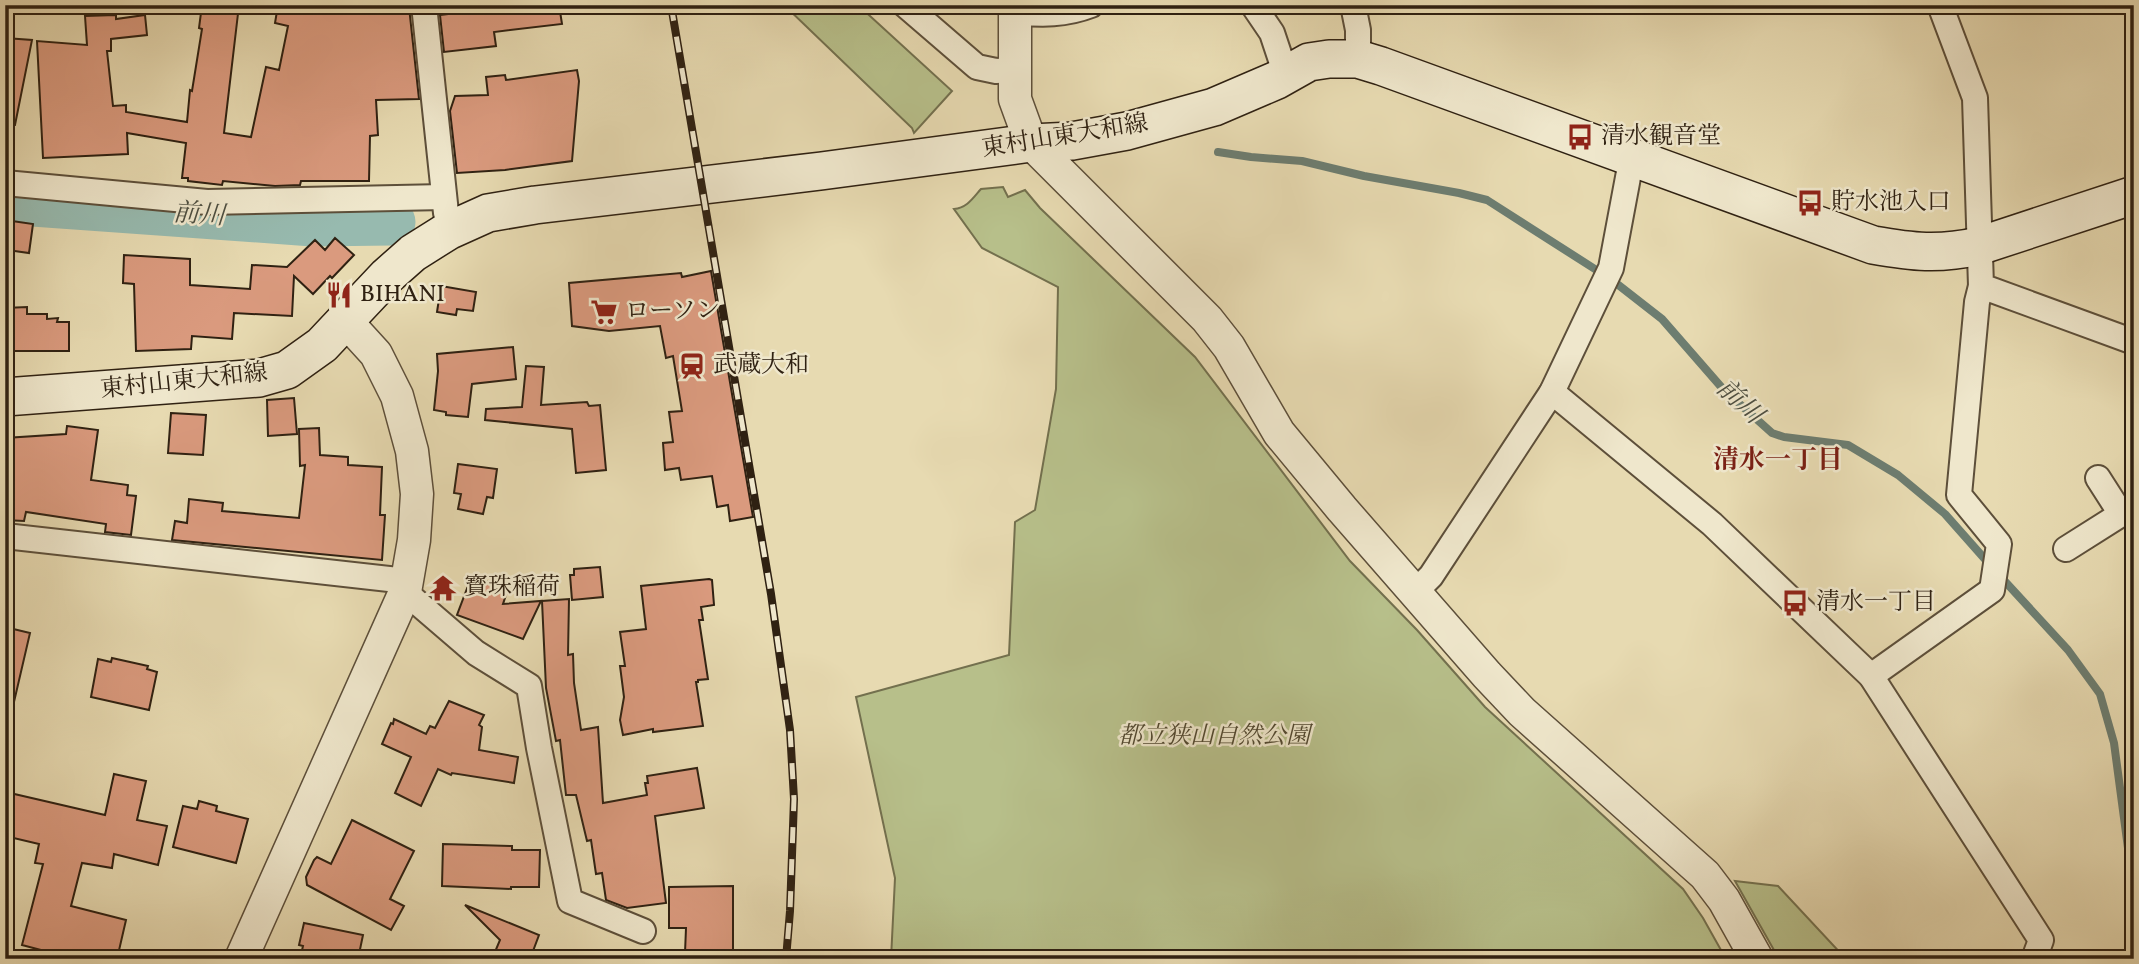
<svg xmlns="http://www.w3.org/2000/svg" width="2139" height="964" font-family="Vollkorn,'Noto Serif JP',serif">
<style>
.green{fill:#b7bf8a;stroke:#73704e;stroke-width:2}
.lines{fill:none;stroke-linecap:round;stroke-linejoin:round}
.stream{stroke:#6d7d70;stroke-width:8}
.river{stroke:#97baaf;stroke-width:47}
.building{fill:#da9a7e;stroke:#2f2112;stroke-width:2}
.minor-casing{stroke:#5d4f3a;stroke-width:28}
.tertiary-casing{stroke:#5d4f3a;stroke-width:35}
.secondary-casing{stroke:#2f2112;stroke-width:40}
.minor{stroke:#efe7cc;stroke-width:24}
.tertiary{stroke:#efe7cc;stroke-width:32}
.secondary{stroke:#efe7cc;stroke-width:37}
.rail-casing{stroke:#2f2112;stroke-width:8}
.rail{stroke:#efe7cc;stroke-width:5;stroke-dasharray:16;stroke-linecap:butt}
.labels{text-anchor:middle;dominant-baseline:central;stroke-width:5;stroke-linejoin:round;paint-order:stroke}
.street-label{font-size:24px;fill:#2f2112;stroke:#efe7cc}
.poi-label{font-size:24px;fill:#2f2112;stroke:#efe7cc;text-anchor:start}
.park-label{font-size:24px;font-style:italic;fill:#514830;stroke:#efe7cc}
.water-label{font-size:26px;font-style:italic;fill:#4e4f41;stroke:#efe7cc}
.neighbourhood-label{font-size:26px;font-weight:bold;fill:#7a1f14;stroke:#efe7cc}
</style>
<rect width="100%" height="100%" fill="#e7dab1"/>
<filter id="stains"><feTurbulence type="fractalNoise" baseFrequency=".00286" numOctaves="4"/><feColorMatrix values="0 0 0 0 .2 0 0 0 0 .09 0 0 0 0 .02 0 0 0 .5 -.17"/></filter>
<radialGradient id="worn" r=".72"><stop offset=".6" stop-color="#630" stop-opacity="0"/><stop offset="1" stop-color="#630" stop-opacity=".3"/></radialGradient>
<g class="green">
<path d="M784 5H858L952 91 914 133 912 128Z"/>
<path d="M1003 187 1008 197 1025 190 1040 208 1195 357 1350 561 1417 630 1485 707 1683 889 1703 918 1726 959H891L895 878 856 697 1009 655 1015 522 1035 510 1056 389 1058 287 982 248 954 209C967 208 973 198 981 189Z"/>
<path d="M1735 881 1778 886 1846 959H1779Z"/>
</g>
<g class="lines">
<g class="stream">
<path d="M1218 152 1251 157 1302 161 1364 176 1459 193 1487 200 1612 280 1662 319 1723 389 1772 433 1784 437 1848 445 1898 475 1945 514 1991 566"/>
<path d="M2000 576 2068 650 2100 694 2114 743 2134 893"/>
</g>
<path class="river" d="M5 201 313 223 392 222"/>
</g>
<g class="building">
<path d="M202 5H239L224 133 251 137 266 67 279 70 288 26 275 23 278 5H342L341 10 409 7 419 99 376 100 378 135 370 136 369 181H301L300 185 275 186 223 181 222 185 188 181V178H182L186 143 127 133 128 154 43 158 37 41 87 45 85 16 116 15V19L145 15 147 35 111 39V51H107L113 106 126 105V112L187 122 190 90 192 91 202 29 199 28Z"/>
<path d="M497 5H559L562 24 494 32 496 46 444 52 440 15 497 8Z"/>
<path d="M5 38 32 40 15 125 5 124Z"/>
<path d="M577 70 579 81 572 161 505 170 457 173 450 111 455 96 488 95 486 77 505 75 506 80Z"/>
<path d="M12 221 33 224 29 253 7 250Z"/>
<path d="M335 238 354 255 332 278 330 276 313 294 294 276 292 316 234 313 232 339 192 336 191 349 136 351 134 284 123 283 124 255 190 259V285L250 289 252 265 287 267 315 240 325 250Z"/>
<path d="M711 271 753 517 730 521 728 505 717 507 712 476 681 480 679 468 665 470 663 443 673 442 669 412 682 411 673 356 666 358 660 326 609 331 572 326 569 283 681 273 682 277Z"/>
<path d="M441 286 476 292 473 311 457 309 456 315 437 312Z"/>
<path d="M27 307V314H47V319L58 318 57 322H69V351H5V308Z"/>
<path d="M513 347 516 379 472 384 468 417 446 415V412L434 410 438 371 437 354Z"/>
<path d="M526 366 544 367 541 405 587 402 589 406 600 405 606 470 576 473 572 429 485 420 486 409 522 407Z"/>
<path d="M294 398 297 434 268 436 267 400Z"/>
<path d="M171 413 206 415 203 455 168 453Z"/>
<path d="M67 426 98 430 91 480 128 485 127 495 136 496 131 535 105 532 106 524 26 512 24 521 5 520V438L66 434Z"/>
<path d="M319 428 320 455 348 457V465L382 467 380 515H385L382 560 172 540 175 521 187 523 189 499 223 503 222 511 299 518 305 465 300 466 299 429Z"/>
<path d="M458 464 497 469 493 498 487 497 483 514 458 509 461 494 454 493Z"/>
<path d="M600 567 603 597 572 600 570 575H574V569Z"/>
<path d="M471 578 485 583 486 581 508 589 503 604 541 601 523 639 457 615Z"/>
<path d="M709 579 712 580 714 605 701 607 703 620H699L708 679 698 680V682H696L703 726 653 732V729L623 735 620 720 624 697 620 666H625L620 632 646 629 641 586Z"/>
<path d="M569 599 568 655 573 654 574 683 581 730 598 727 603 803 647 795 645 783H648L647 776 697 768 704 808 655 816 666 903 627 908 606 900 602 873 596 874 591 840 587 841 576 795H566L560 740 556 741 546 688 542 601Z"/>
<path d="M5 627 30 633 14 702 5 701Z"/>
<path d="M112 658 148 666 147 669 157 672 149 710 91 697 98 659 111 662Z"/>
<path d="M449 701 484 715 479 725 482 727 479 750 518 757 514 783 452 773 451 775 438 769 421 806 395 793 411 757 382 744 391 723 393 724 394 719 426 734 430 726 435 728Z"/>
<path d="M114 774 146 781 137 820 167 826 158 865 114 854 112 868 82 863 71 906 126 920 117 959H75L22 945 43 864 35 863 39 844 5 836V815L10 793 105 815Z"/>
<path d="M199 801 217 806 216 811 248 819 236 863 173 847 183 806 197 809Z"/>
<path d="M352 820 414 851 390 899 404 906 391 930 307 885 306 877 314 860 317 857 331 864Z"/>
<path d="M443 844 512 846V850H540L539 887H511V889L442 886Z"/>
<path d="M733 886V959H706V953H685L686 928H669V887Z"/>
<path d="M465 905 539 935 530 959H492L500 940Z"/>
<path d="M304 923 363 935 358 959H300L303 946 299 945Z"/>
</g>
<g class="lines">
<g class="minor-casing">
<g id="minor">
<path d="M424 5 446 213"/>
<path d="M905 5 977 67 996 71 1014 70"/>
<path d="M1253 5 1272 33 1286 75"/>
<path d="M1353 5 1358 30V59"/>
<path d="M1940 5 1975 98 1981 286 2134 342"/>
<path d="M1015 12C1042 15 1065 15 1091 5"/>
<path d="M5 183 207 202 444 197"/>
<path d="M1552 392 1712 524 1871 676 2041 940 2034 959"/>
<path d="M2098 478 2121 514"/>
<path d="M5 536 407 581"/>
<path d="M2066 549 2134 506"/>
<path d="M405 592 476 653 529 686 539 748 570 901 643 931"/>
<path d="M1415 592 1431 576 1552 392 1611 268 1632 156"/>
<path d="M1871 676 1992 590 1999 544 1959 495 1977 302 1981 286"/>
</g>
</g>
<g class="tertiary-casing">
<g id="tertiary">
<path d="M1015 5V99L1031 143 1207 319 1229 347 1279 433 1342 509 1487 675 1522 712 1705 875 1724 900 1757 959"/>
<path d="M241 959 405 592 414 540 417 494 412 451 397 396 376 354 345 320"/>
</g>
</g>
<g class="secondary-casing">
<path id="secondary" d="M5 397 259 378 287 370 322 345 387 276 413 253 448 231 488 213 535 205 821 171 1031 143 1072 141 1127 131 1214 107 1277 80 1309 62 1329 59H1358L1381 66 1873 245C1913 252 1938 255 1979 246L2134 195"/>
</g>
<use href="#minor" class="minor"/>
<use href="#tertiary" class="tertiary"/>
<use href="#secondary" class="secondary"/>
<g class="rail-casing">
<path id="rail" d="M671 5 771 594 790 730 794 799 790 911 786 959"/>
</g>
<use href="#rail" class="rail"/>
</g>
<defs>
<g id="bus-bare" transform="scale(2.1)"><path d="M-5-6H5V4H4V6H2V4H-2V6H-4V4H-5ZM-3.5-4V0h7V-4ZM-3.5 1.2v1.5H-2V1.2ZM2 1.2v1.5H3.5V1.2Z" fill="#8f2418" stroke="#efe7cc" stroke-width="2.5" paint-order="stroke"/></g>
<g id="restaurant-bare" transform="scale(2.1)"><path d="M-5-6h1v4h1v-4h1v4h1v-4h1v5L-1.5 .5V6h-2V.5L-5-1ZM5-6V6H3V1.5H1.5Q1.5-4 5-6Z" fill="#8f2418" stroke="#efe7cc" stroke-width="2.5" paint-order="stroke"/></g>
<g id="supermarket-bare" transform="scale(2.1)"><path d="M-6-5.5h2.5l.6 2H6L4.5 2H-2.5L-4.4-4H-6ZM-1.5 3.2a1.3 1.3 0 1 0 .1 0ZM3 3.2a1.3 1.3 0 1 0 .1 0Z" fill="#8f2418" stroke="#efe7cc" stroke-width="2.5" paint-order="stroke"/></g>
<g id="station-bare" transform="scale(2.1)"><path d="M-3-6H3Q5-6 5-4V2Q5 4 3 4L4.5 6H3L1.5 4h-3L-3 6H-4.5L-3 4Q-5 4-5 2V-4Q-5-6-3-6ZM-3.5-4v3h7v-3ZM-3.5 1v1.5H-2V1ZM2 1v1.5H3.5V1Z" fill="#8f2418" stroke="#efe7cc" stroke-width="2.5" paint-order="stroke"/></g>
<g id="temple-bare" transform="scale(2.1)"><path d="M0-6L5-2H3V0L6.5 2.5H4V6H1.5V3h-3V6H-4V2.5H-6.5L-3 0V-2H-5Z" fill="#8f2418" stroke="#efe7cc" stroke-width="2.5" paint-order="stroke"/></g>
</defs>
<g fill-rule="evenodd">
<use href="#bus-bare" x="1580" y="137"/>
<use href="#bus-bare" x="1810" y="203"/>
<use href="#restaurant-bare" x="339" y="295"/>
<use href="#supermarket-bare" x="604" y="312"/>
<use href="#station-bare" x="692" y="366"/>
<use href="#temple-bare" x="443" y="588"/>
<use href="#bus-bare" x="1795" y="603"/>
</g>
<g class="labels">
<g class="street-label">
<text transform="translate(1065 137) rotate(-9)">東村山東大和線</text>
<text transform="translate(184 382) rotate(-6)">東村山東大和線</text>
</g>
<g class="poi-label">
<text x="1601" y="137">清水観音堂</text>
<text x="1831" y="203">貯水池入口</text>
<text x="360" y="295">BIHANI</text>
<text x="625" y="312">ローソン</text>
<text x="713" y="366">武蔵大和</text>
<text x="464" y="588">寳珠稲荷</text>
<text x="1816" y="603">清水一丁目</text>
</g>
<g class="park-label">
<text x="1214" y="737">都立狭山自然公園</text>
</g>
<g class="water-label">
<text transform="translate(199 215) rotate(4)">前川</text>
<text transform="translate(1739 402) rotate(43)">前川</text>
</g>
<g class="neighbourhood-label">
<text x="1778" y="461">清水一丁目</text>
</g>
</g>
<rect width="2139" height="964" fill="none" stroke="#e7dab1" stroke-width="28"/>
<rect x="7" y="7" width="2125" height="950" fill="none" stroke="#2f2112" stroke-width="3.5"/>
<rect x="14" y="14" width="2111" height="936" fill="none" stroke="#2f2112" stroke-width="2"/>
<rect width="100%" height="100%" filter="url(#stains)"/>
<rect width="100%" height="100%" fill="url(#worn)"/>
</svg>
